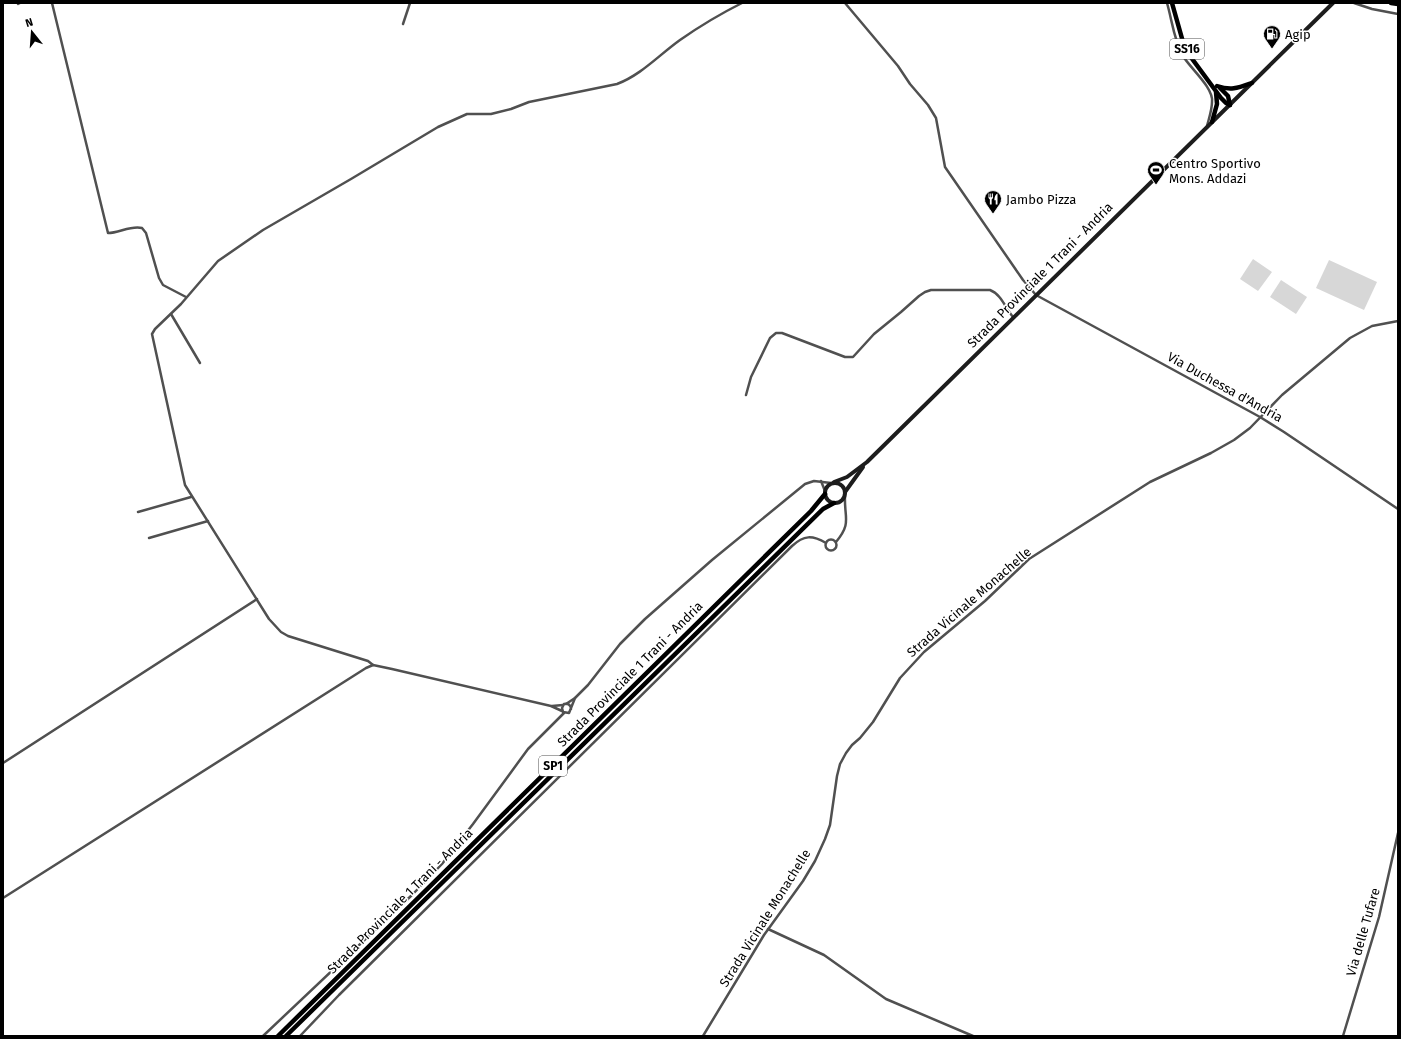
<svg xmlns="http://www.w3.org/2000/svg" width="1401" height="1039" font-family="'Fira Sans',sans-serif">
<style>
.green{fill:#d7d7d7}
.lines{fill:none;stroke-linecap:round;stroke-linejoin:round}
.minor{stroke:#505050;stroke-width:2.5}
.secondary{stroke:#1d1d1d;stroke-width:4}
.trunk{stroke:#000;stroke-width:4.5}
.labels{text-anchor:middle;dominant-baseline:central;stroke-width:3;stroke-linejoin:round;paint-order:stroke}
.shield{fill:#fff;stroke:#4c4c4c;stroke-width:1}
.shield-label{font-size:12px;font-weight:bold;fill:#000}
.poi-label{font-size:13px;fill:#000;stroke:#fff;text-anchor:start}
.street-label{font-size:13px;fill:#000;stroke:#fff}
</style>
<rect width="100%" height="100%" fill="#fff"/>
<g class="green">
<path d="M1253 259 1272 272 1258 291 1240 279Z"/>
<path d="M1329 260 1377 282 1364 310 1316 288Z"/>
<path d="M1281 280 1307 297 1296 314 1270 297Z"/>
</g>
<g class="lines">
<g class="minor">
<path d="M52 3 108 233C119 233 131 225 142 228L146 233 159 278 163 285 186 297"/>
<path d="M845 3 898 66 910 84 928 105 936 118 945 167 1023 280 1036 295 1260 417 1284 432 1398 509"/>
<path d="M1167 3C1172 20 1174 41 1183 56 1190 68 1214 88 1212 102 1212 110 1209 118 1207 126"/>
<path d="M1354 3 1372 9 1398 14"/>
<path d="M18 4 20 3"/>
<path d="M403 24 410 3"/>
<path d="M171 314 200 363"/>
<path d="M746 395 751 377 770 338 776 333H782L845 357H853L874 334 901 312 919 296 925 292 931 290H990C1001 294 1006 309 1013 317"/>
<path d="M821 481 825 491"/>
<path d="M138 512 191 497"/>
<path d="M149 538 208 521"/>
<circle cx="831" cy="545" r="5.5"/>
<path d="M836 542C852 523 844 518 845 496"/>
<path d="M373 665 368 661 288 636 281 632 269 619 185 485 152 334 155 329 181 304 218 261 263 230 351 179 438 127 467 114H491L511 109 529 102 617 84C641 75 659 55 680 40 700 26 720 14 742 3"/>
<path d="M566 704 575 698 588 685 620 644 645 619 712 560 805 484 814 481 831 483"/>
<path d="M552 706 563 705"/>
<path d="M571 709C571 705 568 703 564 704L562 708 563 712 569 713 575 698"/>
<path d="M3 763 257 599"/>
<path d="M3 898 366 668 373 665 392 669 551 706 562 711"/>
<path d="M768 929 824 955 886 999 973 1036"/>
<path d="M263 1036 412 895 442 864 473 824 528 749 564 713"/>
<path d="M300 1036 339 995 792 546C804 535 812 535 826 543"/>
<path d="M703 1036 764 935 803 881 815 861 825 839 830 825 837 776 840 764 846 753 852 745 860 738 873 722 900 678 924 652 985 601 1029 559 1150 482 1211 453 1234 440 1250 428 1282 395 1350 338 1372 326 1398 321"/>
<path d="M1343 1036 1379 917 1398 833"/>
</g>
<g class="secondary">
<path d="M834 482 847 477 867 462 1333 3"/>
<circle cx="835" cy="493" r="10"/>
<path d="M845 492 863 467"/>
</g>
<g class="trunk">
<path d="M1172 3 1183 42 1190 56 1221 98 1226 103 1230 105"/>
<path d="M1391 3 1398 4"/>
<path d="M1217 86C1231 91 1238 88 1252 83"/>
<path d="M1220 88 1228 96 1230 105"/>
<path d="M1212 122 1217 104 1216 92"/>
<path d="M278 1036 811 511 825 494"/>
<path d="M286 1036 823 509 834 503"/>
</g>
</g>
<defs>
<g id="fuel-pin" transform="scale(0.9)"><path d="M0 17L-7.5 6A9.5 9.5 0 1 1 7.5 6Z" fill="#000" stroke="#fff"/><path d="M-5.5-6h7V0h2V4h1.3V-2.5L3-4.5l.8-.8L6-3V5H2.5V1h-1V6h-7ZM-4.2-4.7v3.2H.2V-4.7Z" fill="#fff"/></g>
<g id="stadium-pin" transform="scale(0.9)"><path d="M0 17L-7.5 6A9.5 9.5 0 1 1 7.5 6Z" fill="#000" stroke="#fff"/><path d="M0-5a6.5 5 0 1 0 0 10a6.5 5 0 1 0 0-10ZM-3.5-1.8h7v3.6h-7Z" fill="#fff"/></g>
<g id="restaurant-pin" transform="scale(0.9)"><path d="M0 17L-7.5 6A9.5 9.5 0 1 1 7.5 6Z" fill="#000" stroke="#fff"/><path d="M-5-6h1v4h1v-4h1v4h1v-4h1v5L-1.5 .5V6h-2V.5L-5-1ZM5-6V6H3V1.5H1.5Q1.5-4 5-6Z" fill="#fff"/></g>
</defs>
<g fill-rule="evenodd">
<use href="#fuel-pin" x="1272" y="34"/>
<use href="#stadium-pin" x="1156" y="170"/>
<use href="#restaurant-pin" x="993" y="199"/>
</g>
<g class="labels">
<g class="shield">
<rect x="1170" y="39" width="34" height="20" rx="3"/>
<rect x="539" y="756" width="28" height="20" rx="3"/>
</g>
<g class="shield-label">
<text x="1187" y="49">SS16</text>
<text x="553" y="766">SP1</text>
</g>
<g class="poi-label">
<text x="1285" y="34">Agip</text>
<text x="1169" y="163">Centro Sportivo<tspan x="1169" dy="15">Mons. Addazi</tspan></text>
<text x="1006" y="199">Jambo Pizza</text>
</g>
<g class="street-label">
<text transform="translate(1040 275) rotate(-45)">Strada Provinciale 1 Trani - Andria</text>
<text transform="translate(1225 387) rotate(29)">Via Duchessa d'Andria</text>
<text transform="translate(969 602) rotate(-41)">Strada Vicinale Monachelle</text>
<text transform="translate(630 674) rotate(-45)">Strada Provinciale 1 Trani - Andria</text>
<text transform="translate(400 901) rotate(-45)">Strada Provinciale 1 Trani - Andria</text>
<text transform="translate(765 918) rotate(-58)">Strada Vicinale Monachelle</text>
<text transform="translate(1363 932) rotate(-74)">Via delle Tufare</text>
</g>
</g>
<rect width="1401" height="1039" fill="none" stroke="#000000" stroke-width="8"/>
<g transform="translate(32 32) rotate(343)" stroke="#ffffff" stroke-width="3" paint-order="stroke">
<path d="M0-3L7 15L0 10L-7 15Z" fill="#000000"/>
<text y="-6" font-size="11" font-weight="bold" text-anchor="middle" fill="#000000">N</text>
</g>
</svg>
